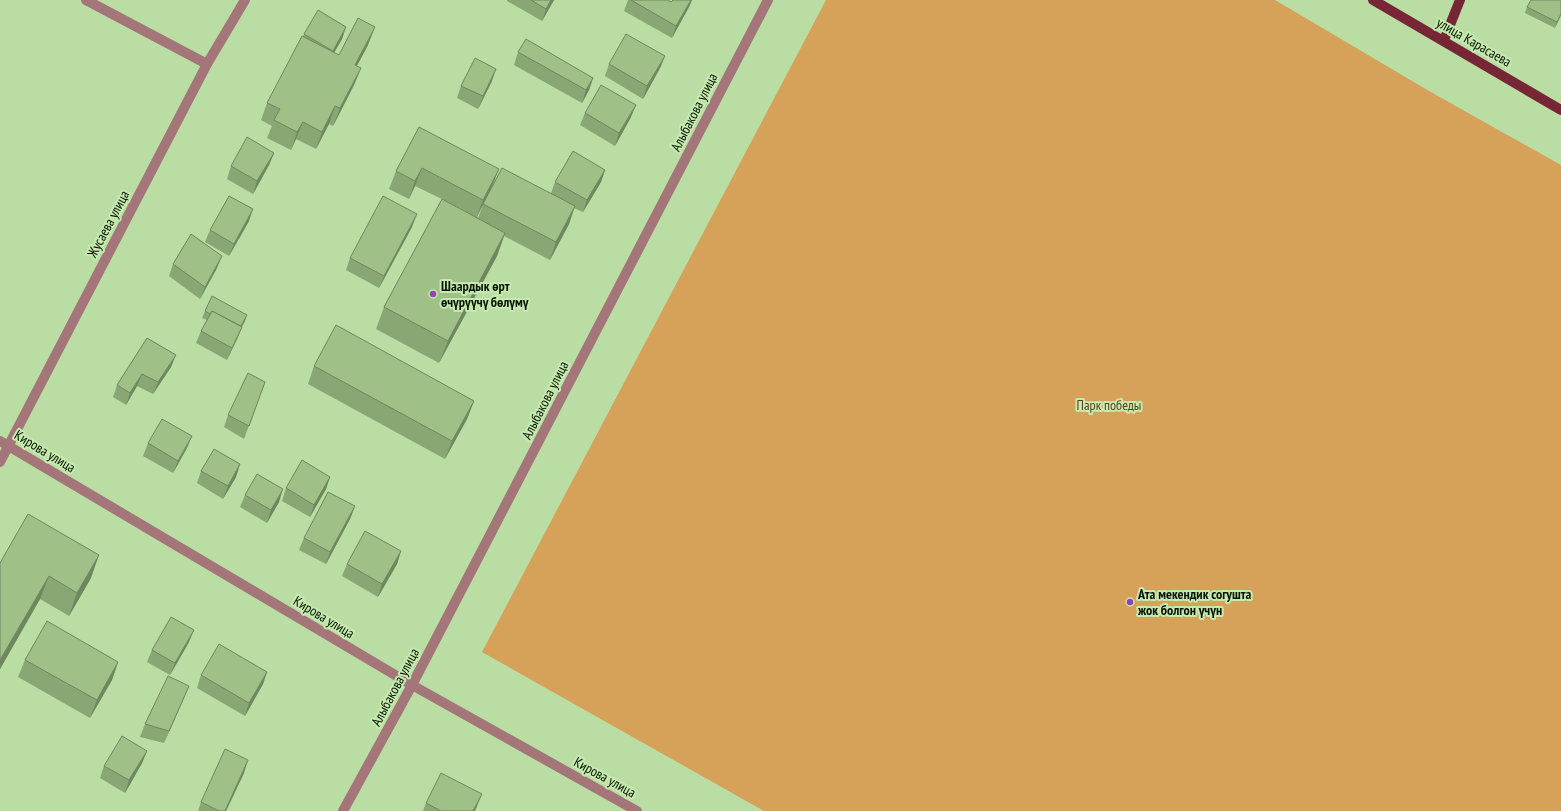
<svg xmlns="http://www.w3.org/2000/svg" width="1561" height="811" font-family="'PT Sans Narrow',sans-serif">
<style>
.green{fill:#d6a159}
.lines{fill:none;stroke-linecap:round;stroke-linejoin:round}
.minor{stroke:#a47579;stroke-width:10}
.major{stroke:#762634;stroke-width:10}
.wall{fill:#89a675;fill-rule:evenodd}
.shaded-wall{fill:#6f875f}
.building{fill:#9fc188;stroke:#6f875f}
.poi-dot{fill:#9144b5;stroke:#c6eaaf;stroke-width:1.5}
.labels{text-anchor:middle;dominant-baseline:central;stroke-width:4;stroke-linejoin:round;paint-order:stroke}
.street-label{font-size:14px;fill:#071301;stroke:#c6eaaf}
.poi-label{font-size:14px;font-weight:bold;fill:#071301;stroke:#c6eaaf;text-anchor:start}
.park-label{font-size:14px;fill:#5b411b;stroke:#c6eaaf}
</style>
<rect width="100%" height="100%" fill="#b9dda3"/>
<path class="green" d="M826 0H1275L1429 91 1561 165V811H764L482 652Z"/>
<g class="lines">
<g class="minor">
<path d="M86 0 207 64"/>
<path d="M0 441 412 685 637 811"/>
<path d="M0 462 207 64 245 0"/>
<path d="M343 811 412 685 768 0"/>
</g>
<g class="major">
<path d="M1373 0 1561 110"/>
<path d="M1444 40 1460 0"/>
</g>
</g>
<g class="wall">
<path d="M507 0H554L542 21 507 1Z"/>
<path d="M628 0H668L671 2 690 5 672 38 624 11Z"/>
<path d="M1561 0V15L1555 28 1525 13 1527 7Z"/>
<path d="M346 27 342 39 334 53 339 55 368 45 357 66 361 68 354 85 333 126 329 124 316 149 296 139 291 150 267 138 272 126 261 120 267 103 304 34Z"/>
<path d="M518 52 593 78 589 90 582 103 514 65Z"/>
<path d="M665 56 660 68 643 99 605 76 609 64Z"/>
<path d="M492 81 478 109 457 98 461 86Z"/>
<path d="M585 113 631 117 615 146 580 125Z"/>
<path d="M419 127 492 187 551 193 555 182 605 170 601 182 583 212 574 208 569 224 550 260 504 236 497 256 439 363 376 329 384 307 442 199 415 186 409 199 389 189 396 171ZM483 205 478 218 477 217Z"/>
<path d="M274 153 269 165 253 194 227 179 231 166Z"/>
<path d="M249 221 229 256 205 242 210 230Z"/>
<path d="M412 227 379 288 346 270 350 258Z"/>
<path d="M173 264 217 268 200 299 169 276Z"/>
<path d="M205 311 245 321 242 327 237 339 227 360 196 343 201 331 207 320 202 318Z"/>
<path d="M147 338 171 367 153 394 137 386 126 405 113 397 117 385Z"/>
<path d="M314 366 474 401 467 419 445 459 308 384Z"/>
<path d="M265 382 244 439 224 427 228 415Z"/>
<path d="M148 443 187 448 173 473 143 456Z"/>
<path d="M240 464 236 477 223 499 197 483 201 471Z"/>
<path d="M330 477 326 489 310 517 282 501 286 488Z"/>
<path d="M245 495 279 502 267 523 240 507Z"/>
<path d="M355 506 350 519 326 564 299 550 304 538Z"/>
<path d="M401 551 397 564 378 597 342 576 347 564Z"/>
<path d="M0 563 91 578 69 616 40 599 0 669Z"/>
<path d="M189 642 170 675 147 662 152 650Z"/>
<path d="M25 660 118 662 112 680 90 718 18 677Z"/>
<path d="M267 672 263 684 245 716 197 688 201 675Z"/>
<path d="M189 686 184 698 164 743 140 737 145 724Z"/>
<path d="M147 751 142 763 125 793 100 778 104 766Z"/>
<path d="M244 773 226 811H198L201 802Z"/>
<path d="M426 803 477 806 475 811H423Z"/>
</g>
<g class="shaded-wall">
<path d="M551 0H554L542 21 546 9Z"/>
<path d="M691 0H692L690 5 672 38 676 26Z"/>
<path d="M1561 14V15L1555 28 1557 22Z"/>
<path d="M346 27 342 39 328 63 333 51Z"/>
<path d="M375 27 368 45 348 82 355 65Z"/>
<path d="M665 56 660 68 643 99 647 86Z"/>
<path d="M361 68 354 85 333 126 340 108Z"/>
<path d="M496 69 492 81 478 109 483 96Z"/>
<path d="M593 78 589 90 582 103 586 90Z"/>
<path d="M636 105 631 117 615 146 619 133Z"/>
<path d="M335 106 329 124 316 149 322 132Z"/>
<path d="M303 122 296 139 291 150 297 132Z"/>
<path d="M274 153 269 165 253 194 257 181Z"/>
<path d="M422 168 415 186 409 199 415 181Z"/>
<path d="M499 169 492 187 476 218 483 200Z"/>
<path d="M605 170 601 182 583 212 587 200Z"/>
<path d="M575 206 569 224 550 260 556 242Z"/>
<path d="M253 209 249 221 229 256 234 244Z"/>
<path d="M417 214 412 227 379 288 384 276Z"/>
<path d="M505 233 497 256 439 363 448 341Z"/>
<path d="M222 256 217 268 200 299 205 287Z"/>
<path d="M247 315 245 321 238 333Z"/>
<path d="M242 327 237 339 227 360 232 348Z"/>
<path d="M176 355 171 367 153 394 158 382Z"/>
<path d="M142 374 137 386 126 405 130 393Z"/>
<path d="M474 401 467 419 445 459 452 441Z"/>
<path d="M192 436 187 448 173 473 178 461Z"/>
<path d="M240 464 236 477 223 499 228 486Z"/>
<path d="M330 477 326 489 310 517 314 505Z"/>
<path d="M283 489 279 502 267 523 271 510Z"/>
<path d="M355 506 350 519 326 564 330 552Z"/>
<path d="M401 551 397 564 378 597 382 584Z"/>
<path d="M99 555 91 578 69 616 77 593Z"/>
<path d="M49 576 40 599 0 669V660Z"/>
<path d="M194 630 189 642 170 675 175 663Z"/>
<path d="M118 662 112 680 90 718 97 700Z"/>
<path d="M267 672 263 684 245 716 249 703Z"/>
<path d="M189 686 184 698 164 743 169 731Z"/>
<path d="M147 751 142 763 125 793 129 780Z"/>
<path d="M248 760 244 773 226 811H225Z"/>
<path d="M482 794 477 806 475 811H473Z"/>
</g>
<g class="building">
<path d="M531 0H551L546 9Z"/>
<path d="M631 0H668L671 2 673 0H691L676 26Z"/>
<path d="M1531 0H1561V14L1557 22 1527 7Z"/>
<path d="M318 10 346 27 333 51 304 34Z"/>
<path d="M358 18 375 27 355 65 361 68 340 108 335 106 322 132 303 122 297 132 274 120 280 109 267 103 302 36 339 55Z"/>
<path d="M626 34 665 56 647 86 609 64Z"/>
<path d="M526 39 593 78 586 90 518 52Z"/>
<path d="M475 58 496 69 483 96 461 86Z"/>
<path d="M601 85 636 105 619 133 585 113Z"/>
<path d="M419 127 499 169 483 200 422 168 415 181 396 171Z"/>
<path d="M247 137 274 153 257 181 231 166Z"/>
<path d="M573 151 605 170 587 200 555 182Z"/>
<path d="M502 168 575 206 556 242 483 204Z"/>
<path d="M229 196 253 209 234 244 210 230Z"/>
<path d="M383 196 417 214 384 276 350 258Z"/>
<path d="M442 199 505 233 448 341 384 307Z"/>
<path d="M191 234 222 256 205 287 173 264Z"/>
<path d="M212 296 247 315 241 326 212 311 210 314 205 311Z"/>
<path d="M212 311 242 327 232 348 201 331Z"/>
<path d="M336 325 474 401 452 441 314 366Z"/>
<path d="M147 338 176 355 158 382 142 374 130 393 117 385Z"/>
<path d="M248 373 265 382 249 426 228 415Z"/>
<path d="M162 419 192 436 178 461 148 443Z"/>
<path d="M214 449 240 464 228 486 201 471Z"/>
<path d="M302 460 330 477 314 505 286 488Z"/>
<path d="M257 474 283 489 271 510 245 495Z"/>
<path d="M328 492 355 506 330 552 304 538Z"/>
<path d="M28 514 99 555 77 593 49 576 0 660V563Z"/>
<path d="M365 531 401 551 382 584 347 564Z"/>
<path d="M171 617 194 630 175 663 152 650Z"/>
<path d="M47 621 118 662 97 700 25 660Z"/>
<path d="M219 644 267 672 249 703 201 675Z"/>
<path d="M168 676 189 686 169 731 145 724Z"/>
<path d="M122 736 147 751 129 780 104 766Z"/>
<path d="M225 749 248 760 225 811H219L201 802Z"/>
<path d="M441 773 482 794 473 811H441L426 803Z"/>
</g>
<g class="poi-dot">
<circle cx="433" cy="294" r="4"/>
<circle cx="1130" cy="602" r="4"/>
</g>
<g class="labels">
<g class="street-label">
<text transform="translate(1474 42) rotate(30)">улица Карасаева</text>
<text transform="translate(694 112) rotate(-63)">Алыбакова улица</text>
<text transform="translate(108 224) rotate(-62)">Жусаева улица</text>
<text transform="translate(545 400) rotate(-63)">Алыбакова улица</text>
<text transform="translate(45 451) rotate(31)">Кирова улица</text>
<text transform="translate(324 617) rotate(31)">Кирова улица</text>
<text transform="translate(395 687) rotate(-62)">Алыбакова улица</text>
<text transform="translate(605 777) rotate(29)">Кирова улица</text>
</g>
<g class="poi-label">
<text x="441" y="286">Шаардык өрт<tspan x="441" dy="16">өчүрүүчү бөлүмү</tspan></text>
<text x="1138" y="594">Ата мекендик согушта<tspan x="1138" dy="16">жок болгон үчүн</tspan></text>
</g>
<g class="park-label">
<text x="1109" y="405">Парк победы</text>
</g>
</g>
</svg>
